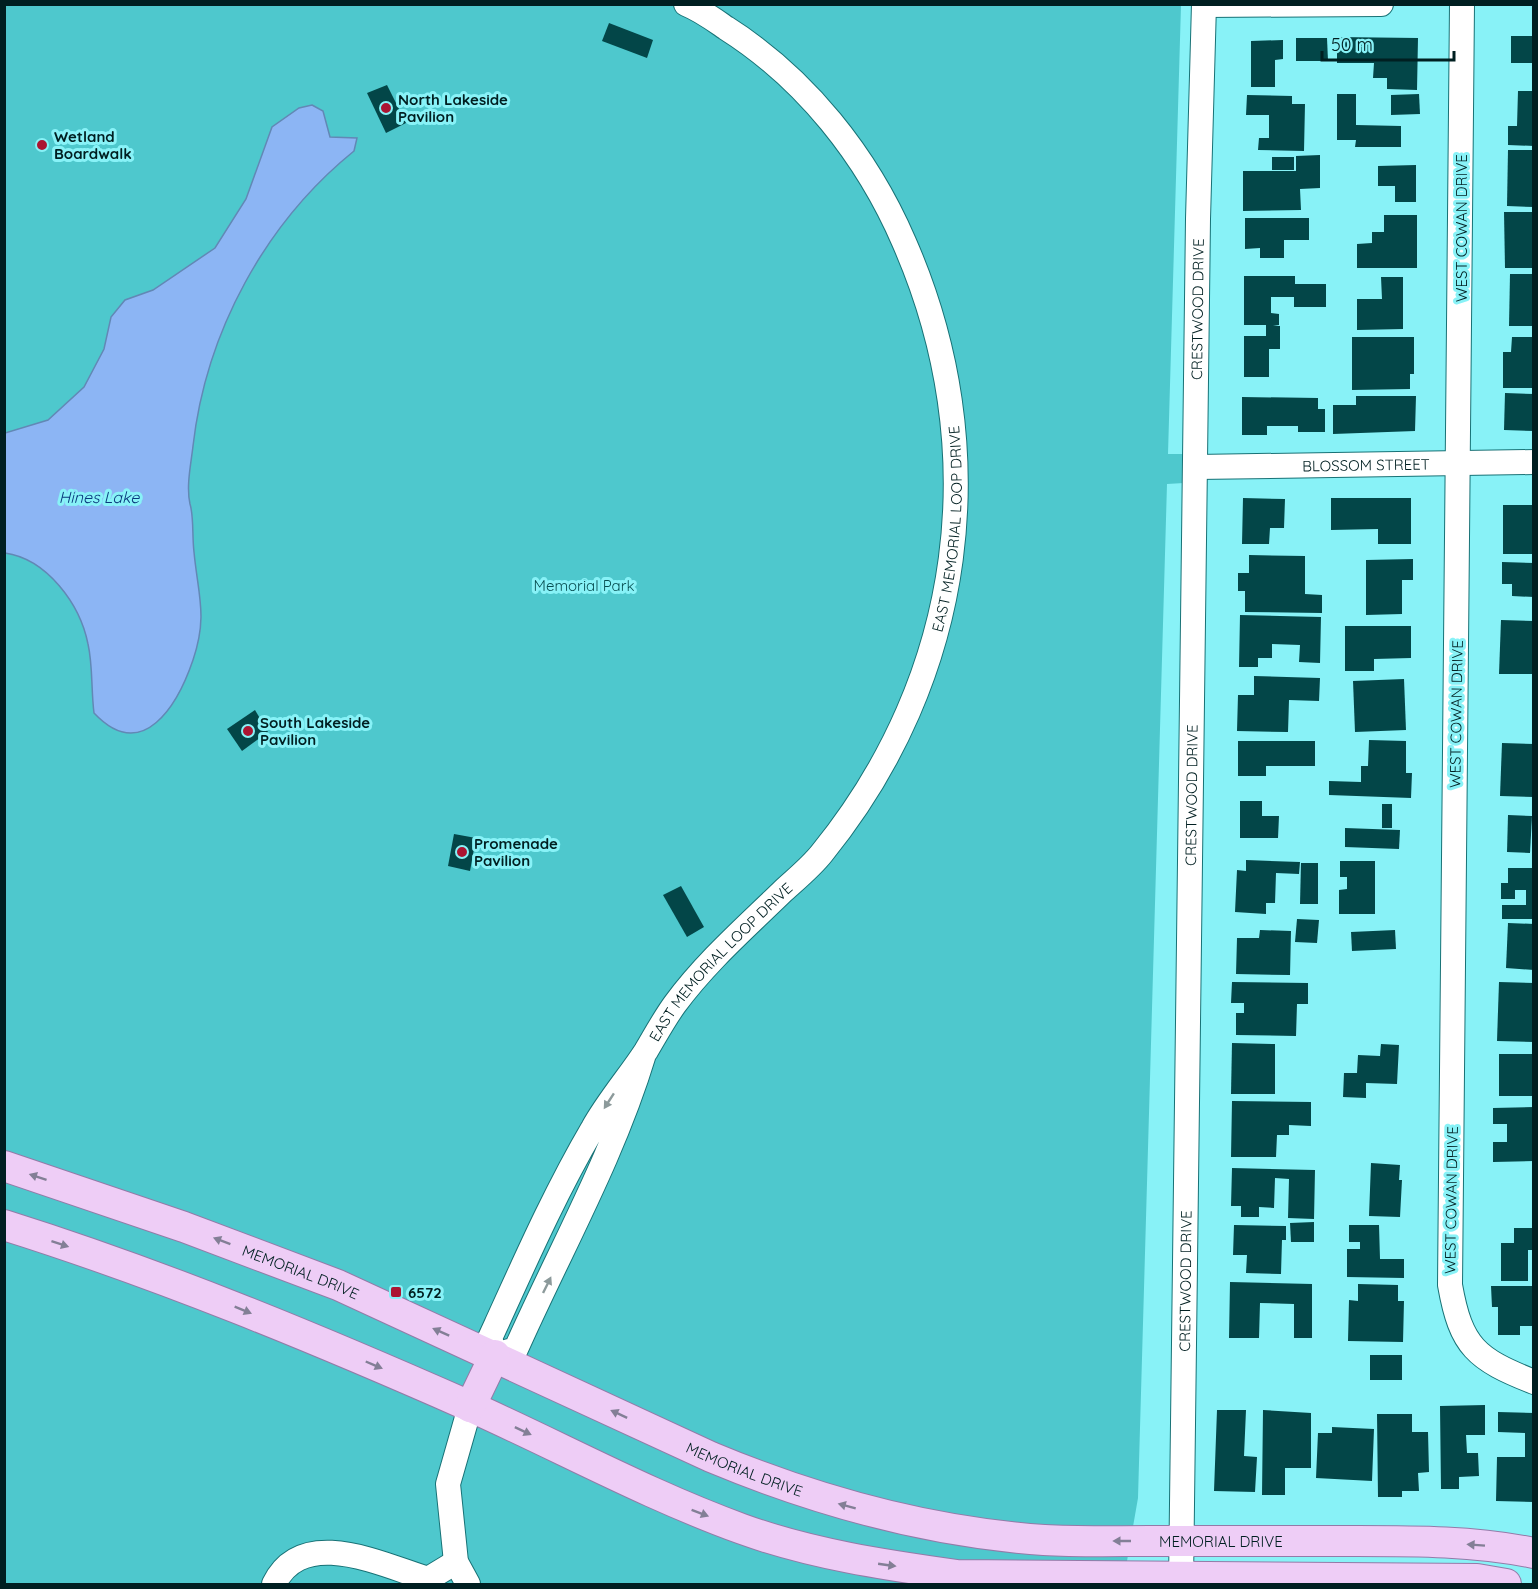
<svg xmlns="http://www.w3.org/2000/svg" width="1538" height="1589" font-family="Quicksand,sans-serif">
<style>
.green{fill:#4ec8cd}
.water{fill:#8cb5f4;stroke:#6288b5;stroke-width:1.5}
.building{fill:#034648}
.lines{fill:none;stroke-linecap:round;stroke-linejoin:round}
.minor-casing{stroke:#187276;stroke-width:26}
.major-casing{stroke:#937ba8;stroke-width:32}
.minor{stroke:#fff;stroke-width:24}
.major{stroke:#eecdf6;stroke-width:30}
.oneway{fill:#8c9a9b}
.oneway2{fill:#837f96}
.poi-dot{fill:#ab1532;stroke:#88f2f7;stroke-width:2}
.labels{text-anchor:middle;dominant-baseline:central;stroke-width:6;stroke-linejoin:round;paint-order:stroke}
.poi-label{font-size:15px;font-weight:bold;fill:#001f21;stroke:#88f2f7;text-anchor:start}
.street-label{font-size:15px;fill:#001f21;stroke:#88f2f7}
.park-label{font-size:15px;fill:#074d50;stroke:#88f2f7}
.water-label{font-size:16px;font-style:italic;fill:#09387c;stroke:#88f2f7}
</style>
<rect width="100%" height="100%" fill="#88f2f7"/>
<path class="green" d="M5 5H1181L1168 454H1185L1184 483 1167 484 1138 1498 1123 1584H5Z"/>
<path class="water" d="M312 105 323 111 330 137 357 138 354 151C265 223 206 332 193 446 191 464 186 486 190 504 194 517 192 536 194 552 198 595 208 616 193 660 178 704 143 765 94 713 91 690 93 666 88 644 80 604 47 559 5 553V433L48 420 84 387 104 349 111 317 125 300 153 290 215 248 246 199 272 127 299 108Z"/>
<g class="building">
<path d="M609 23 653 40 647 58 602 41Z"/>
<rect x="1511" y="36" width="23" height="27"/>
<path d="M1337 37 1418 38 1417 90 1387 89V78H1373L1374 63H1337Z"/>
<path d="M1296 38H1327L1328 61H1296Z"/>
<path d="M1283 40V59L1275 60V87H1251V41Z"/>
<path d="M387 85 406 123 386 133 367 93Z"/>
<path d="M1518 91H1534V146L1508 145V126H1517Z"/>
<path d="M1337 94H1356V125L1401 126V147H1355L1356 140H1337Z"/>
<path d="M1419 94 1420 114 1391 115V95Z"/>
<path d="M1247 95 1292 96V104H1305L1304 151 1258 150 1259 138H1269V115H1246Z"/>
<path d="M1508 150H1534V207L1507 206Z"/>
<path d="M1320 155V188L1300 189 1301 210 1243 211V171H1296V156Z"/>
<rect x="1272" y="157" width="22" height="13"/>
<path d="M1416 165V202H1395V186H1378V166Z"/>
<path d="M1504 212H1534V268H1505Z"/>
<path d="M1384 215H1417V268H1357V244L1372 243V232H1384Z"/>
<path d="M1245 218H1309V240H1284V258H1260V248L1245 249Z"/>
<path d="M1510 274H1534V326H1509Z"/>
<path d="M1244 276H1295V284H1326V307H1294V297H1271V313L1279 314V325L1273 326H1280V349H1269V377H1244V336H1266V325H1244Z"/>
<path d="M1381 277H1403V329L1357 330V299H1382Z"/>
<path d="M1352 337H1414V374H1410V389L1352 390Z"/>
<path d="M1512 337H1534V388H1503V352H1511Z"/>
<path d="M1505 393 1534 394V431L1504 430Z"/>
<path d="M1356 396H1416L1415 431 1333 434V405H1356Z"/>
<path d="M1242 397 1318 398V409H1325V432H1298V426H1267V435H1242Z"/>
<path d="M1243 498 1285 499 1284 528H1270L1269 544H1242Z"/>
<path d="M1331 498H1411V544H1378V529L1331 530Z"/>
<rect x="1503" y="505" width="31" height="49"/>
<path d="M1249 555 1305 556V594L1322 595V613L1245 612V591H1238V573H1249Z"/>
<path d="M1413 559V580H1402V614L1366 615V560Z"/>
<path d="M1502 562 1534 563V597L1512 596V584H1502Z"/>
<path d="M1240 615 1321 617 1320 663 1299 662 1300 645 1272 644V658H1258V667H1239Z"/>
<path d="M1501 620 1534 621V674H1499Z"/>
<path d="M1345 626H1411V658L1374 659V671H1345Z"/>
<path d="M1254 676 1320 678 1319 701 1289 700 1288 732 1237 731 1238 695H1254Z"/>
<path d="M1404 679 1406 730 1355 732 1353 681Z"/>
<path d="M255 710 268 732 242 751 227 729Z"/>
<path d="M1369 740 1406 741V773H1412L1411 798 1329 795V781L1361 782V766H1368Z"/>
<path d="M1238 741H1315V766H1266V776H1238Z"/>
<path d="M1502 743 1534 744V797L1500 796Z"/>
<path d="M1240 801H1262V816H1279L1278 838H1240Z"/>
<rect x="1382" y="804" width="10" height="24"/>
<path d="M1508 815 1532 816 1530 853 1507 852Z"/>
<path d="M1345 828 1400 830 1399 849 1345 847Z"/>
<path d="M454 834 476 838 470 871 448 866Z"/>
<path d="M1246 860 1300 862 1299 874 1276 873 1275 903H1266V914L1235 912 1237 870 1246 871Z"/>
<path d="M1340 861H1375V914H1339V890L1347 889V877H1340Z"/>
<path d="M1301 863H1318V904H1300Z"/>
<path d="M1508 868H1534V919H1502V905H1526V890H1515V899H1501V883H1508Z"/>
<path d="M681 886 704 927 687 937 663 895Z"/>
<path d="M1297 919 1319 920 1317 943 1295 942Z"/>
<path d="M1508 923 1534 924V970L1506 968Z"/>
<path d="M1260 930 1291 931 1290 975 1236 974 1237 938H1259Z"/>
<path d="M1395 930 1396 949 1352 951 1351 932Z"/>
<path d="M1232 982 1308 983V1004H1297L1296 1036 1236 1035V1013H1244V1003H1231Z"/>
<path d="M1499 982 1534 983V1042L1497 1041Z"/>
<path d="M1232 1043 1275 1044V1094H1231Z"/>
<path d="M1381 1044 1399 1045 1397 1084 1366 1083V1098L1343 1097 1344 1073H1357L1358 1055 1380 1056Z"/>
<rect x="1499" y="1054" width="34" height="42"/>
<path d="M1232 1101 1311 1102V1126L1289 1125V1135H1277L1276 1157H1231Z"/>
<path d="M1534 1107V1161L1493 1162V1142H1507V1124H1493V1108Z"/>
<path d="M1371 1163 1400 1165 1399 1180H1402L1400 1217 1369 1216Z"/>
<path d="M1232 1168 1315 1170 1314 1219 1288 1218 1289 1179 1275 1178 1274 1208 1259 1207V1217H1241V1206H1231Z"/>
<path d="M1314 1222V1242H1291L1290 1223Z"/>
<path d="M1234 1225 1286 1226V1240H1282L1281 1274 1246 1273 1247 1255H1233Z"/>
<path d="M1349 1225H1379L1380 1259H1404V1278L1347 1277V1249H1360V1242H1349Z"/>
<path d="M1514 1228H1534V1250H1528V1281H1501V1243H1514Z"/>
<path d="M1230 1282 1312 1284V1338H1294V1304L1260 1303 1259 1338H1229Z"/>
<path d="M1358 1284 1398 1285V1301H1404L1403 1342 1348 1341 1349 1300 1358 1301Z"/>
<path d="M1491 1286H1534V1326H1520V1335H1498V1307H1492Z"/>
<rect x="1370" y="1355" width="32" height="25"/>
<path d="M1485 1405V1435H1466L1467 1453H1478L1479 1476 1459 1477V1489H1441L1440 1406Z"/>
<path d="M1217 1410H1246L1244 1456 1257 1457 1255 1492 1214 1491Z"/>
<path d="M1263 1410 1311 1413V1468H1285V1495H1262Z"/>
<path d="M1498 1412 1534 1413V1502L1496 1501 1497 1457H1525V1433L1498 1432Z"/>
<path d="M1377 1414H1412V1432H1428L1429 1472 1418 1473 1419 1491H1402V1497H1378Z"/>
<path d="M1332 1427 1374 1429 1372 1481 1316 1478 1318 1433H1332Z"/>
</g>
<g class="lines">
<g class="minor-casing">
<g id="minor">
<path d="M1462 4 1450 1285C1461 1347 1476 1359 1534 1382"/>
<path d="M1204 5 1381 4"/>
<path id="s1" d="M1196 467 1534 462"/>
<path id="s2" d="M644 1054C613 1157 560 1250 516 1349L495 1355 490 1338 496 1325C526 1259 556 1191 593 1128 608 1101 629 1077 646 1051 655 1036 664 1019 675 1004 706 962 745 928 783 891 796 879 811 867 822 853 965 677 995 449 904 242 867 156 805 78 726 28 713 19 701 10 686 4"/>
<path d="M274 1584C303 1525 382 1565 428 1579L456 1562"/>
<path d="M468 1584 456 1562 448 1484 470 1407"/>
<path id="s3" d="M1181 1584 1198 219 1204 4"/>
</g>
</g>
<g class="major-casing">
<g id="major">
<path id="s4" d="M4 1166 184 1227 338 1285 711 1457C819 1502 928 1532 1044 1540 1079 1542 1114 1541 1149 1541 1218 1541 1288 1541 1357 1541 1416 1541 1475 1541 1534 1553"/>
<path d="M4 1225C163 1275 315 1338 467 1405 559 1446 648 1495 742 1529 811 1554 885 1565 957 1575L1477 1579 1506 1584"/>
<path d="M470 1407 495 1355"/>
</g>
</g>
<use href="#minor" class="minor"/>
<use href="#major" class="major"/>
</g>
<defs><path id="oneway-solid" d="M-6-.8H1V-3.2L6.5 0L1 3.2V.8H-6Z" transform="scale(1.5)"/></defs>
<g class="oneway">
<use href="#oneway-solid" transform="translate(609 1101) rotate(123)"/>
<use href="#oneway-solid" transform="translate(547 1285) rotate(-64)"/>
</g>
<g class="oneway2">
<use href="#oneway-solid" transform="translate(38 1177) rotate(-162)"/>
<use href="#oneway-solid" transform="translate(222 1241) rotate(-159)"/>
<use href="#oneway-solid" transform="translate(60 1244) rotate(18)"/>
<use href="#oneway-solid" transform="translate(243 1310) rotate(22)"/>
<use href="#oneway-solid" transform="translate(441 1332) rotate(-156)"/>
<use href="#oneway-solid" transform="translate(374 1365) rotate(23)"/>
<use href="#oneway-solid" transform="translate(619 1414) rotate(-155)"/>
<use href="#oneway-solid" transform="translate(523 1431) rotate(25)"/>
<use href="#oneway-solid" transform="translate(847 1506) rotate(-165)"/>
<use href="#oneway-solid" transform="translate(700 1513) rotate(21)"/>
<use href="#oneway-solid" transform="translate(1122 1541) rotate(-180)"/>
<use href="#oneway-solid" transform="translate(1476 1545) rotate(-176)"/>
<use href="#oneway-solid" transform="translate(887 1565) rotate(8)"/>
</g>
<g class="poi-dot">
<circle cx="386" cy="108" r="6"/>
<circle cx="42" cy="145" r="6"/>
<circle cx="248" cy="731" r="6"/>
<circle cx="462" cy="852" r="6"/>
<rect x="390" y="1286" width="12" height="12" rx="3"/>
</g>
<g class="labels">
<g class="poi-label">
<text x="398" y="99">North Lakeside<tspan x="398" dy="17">Pavilion</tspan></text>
<text x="54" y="136">Wetland<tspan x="54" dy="17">Boardwalk</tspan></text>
<text x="260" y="722">South Lakeside<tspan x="260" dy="17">Pavilion</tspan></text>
<text x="474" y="843">Promenade<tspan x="474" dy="17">Pavilion</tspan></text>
<text x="408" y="1292">6572</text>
</g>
<g class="street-label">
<text transform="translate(1461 228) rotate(-90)">WEST COWAN DRIVE</text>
<text stroke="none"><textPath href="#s3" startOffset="1275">CRESTWOOD DRIVE</textPath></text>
<text stroke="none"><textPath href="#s1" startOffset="170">BLOSSOM STREET</textPath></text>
<text stroke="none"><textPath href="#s2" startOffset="1310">EAST MEMORIAL LOOP DRIVE</textPath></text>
<text transform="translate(1456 714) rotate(-89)">WEST COWAN DRIVE</text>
<text stroke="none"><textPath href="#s3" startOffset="789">CRESTWOOD DRIVE</textPath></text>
<text stroke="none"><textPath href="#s2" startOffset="806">EAST MEMORIAL LOOP DRIVE</textPath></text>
<text transform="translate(1451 1200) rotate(-89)">WEST COWAN DRIVE</text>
<text stroke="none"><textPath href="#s4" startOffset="315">MEMORIAL DRIVE</textPath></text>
<text stroke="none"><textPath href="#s3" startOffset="303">CRESTWOOD DRIVE</textPath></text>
<text stroke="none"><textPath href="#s4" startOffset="801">MEMORIAL DRIVE</textPath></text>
<text stroke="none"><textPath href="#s4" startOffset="1287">MEMORIAL DRIVE</textPath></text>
</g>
<g class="park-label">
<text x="584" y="585">Memorial Park</text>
</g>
<g class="water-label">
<text x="99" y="497">Hines Lake</text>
</g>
</g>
<rect width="1538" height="1589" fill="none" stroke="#001f21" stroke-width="12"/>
<path d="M1322 51v9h132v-9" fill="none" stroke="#001f21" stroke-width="3"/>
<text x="1331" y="51" font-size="18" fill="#001f21" stroke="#88f2f7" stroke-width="4.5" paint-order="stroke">50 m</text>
</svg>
